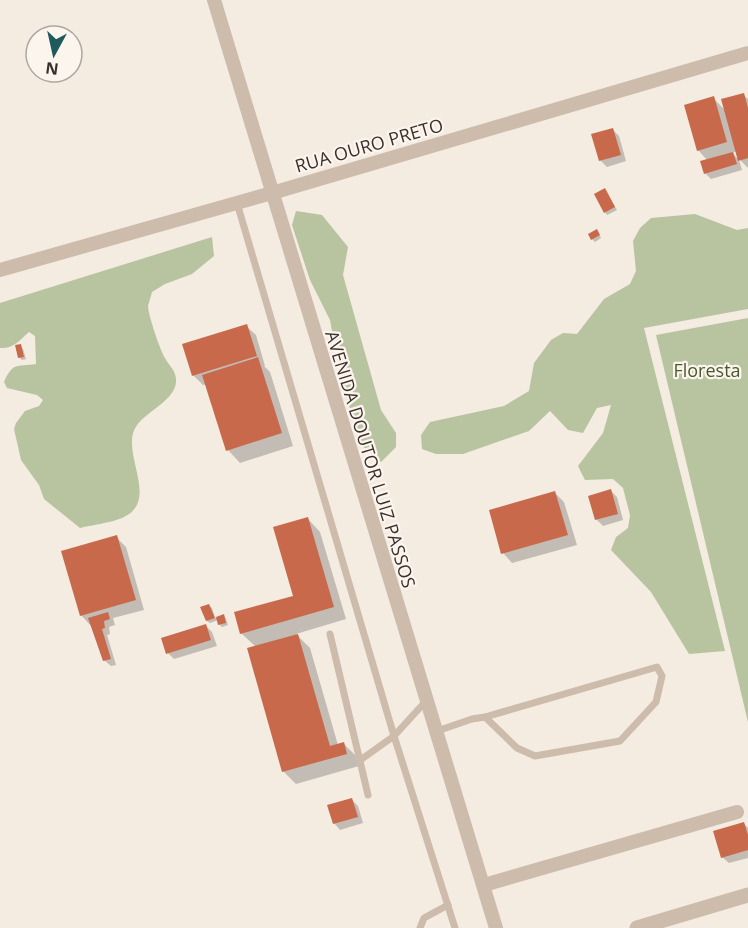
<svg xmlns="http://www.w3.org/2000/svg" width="748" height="928" font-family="'Open Sans',sans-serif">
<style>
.green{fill:#b8c4a0}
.shadow{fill:#0003}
.building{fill:#c8694b}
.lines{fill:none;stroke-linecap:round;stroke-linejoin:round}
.service{stroke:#cdbbac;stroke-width:7}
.minor{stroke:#cdbbac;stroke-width:14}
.tertiary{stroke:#cdbbac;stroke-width:15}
.labels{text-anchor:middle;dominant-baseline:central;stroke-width:4.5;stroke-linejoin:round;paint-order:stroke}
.street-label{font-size:18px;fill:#3b302b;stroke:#fbf5ee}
.park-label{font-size:18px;fill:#4a5a2e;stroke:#fbf5ee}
</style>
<rect width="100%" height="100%" fill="#f4ebe1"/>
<g class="green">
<path d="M296 211 322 215 348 247 343 275 381 410 396 433V447L381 462 361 445 340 376 330 320 310 280 292 225Z"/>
<path d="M695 214 737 230 748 228V309L644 328 725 651 689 654 651 592 611 550 616 537 628 528 630 515 623 488 613 479 585 480 578 466 603 433 611 405 597 408 583 433 568 430 550 411 529 431 463 454H436L422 449 421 435 430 422 504 406 529 391 534 363 551 340 563 333 577 334 604 299 630 284 636 271 633 241 640 228 651 218Z"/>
<path d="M212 237 214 256 192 274 165 284 152 292C151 296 149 302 148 306 148 314 160 350 165 358 169 366 177 371 176 382 175 400 147 411 137 425 118 450 161 499 124 517 115 522 92 525 80 528L44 499 39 485 21 460 14 429 16 423 25 411 39 406 43 400 37 395 7 388 4 382C13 362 16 367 36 364L35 336 29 332C20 340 13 349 0 348V303Z"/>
<path d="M748 318V722L656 335Z"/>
</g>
<g class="shadow">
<path d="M743 95 748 99V168L740 160 737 151 732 153 739 160 742 170 711 179 705 173 708 161 698 150 713 98 725 110Z"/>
<path d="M613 130 619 136 626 161 607 167 600 160Z"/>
<path d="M605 190 617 210 607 215 605 212Z"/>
<path d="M599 234 601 238 595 242 592 239Z"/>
<path d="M246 326 256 335 265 366H264L270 372 293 446 240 463 228 450 207 384 203 385 194 376 184 345Z"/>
<path d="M20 346 23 349 26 359 22 360 19 357Z"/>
<path d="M611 491 617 497 623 520 603 526 597 520 590 497Z"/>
<path d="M555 493 564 502 577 545 512 563 503 553Z"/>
<path d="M308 519 320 532 346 619 296 634 310 648 338 745 344 744 356 756 359 766 296 784 284 772 249 649 256 647 241 633 295 597Z"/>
<path d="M116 537 126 547 144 610 113 618 115 625 109 627 110 634 107 635 116 665 111 666 104 660 92 625H90L81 615Z"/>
<path d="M209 606 212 608 215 618 224 616 226 619 228 625 222 627 219 624 218 620 210 623 207 621Z"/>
<path d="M206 626 212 632 217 646 174 659 168 653Z"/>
<path d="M352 800 358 806 363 823 340 830 334 823Z"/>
<path d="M744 824 748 828V858L729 863 722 857Z"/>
</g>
<g class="building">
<path d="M744 93 748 108V158L738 161 721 99Z"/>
<path d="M714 96 727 142 697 151 684 105Z"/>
<path d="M613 128 621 155 599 161 591 134Z"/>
<path d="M733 152 737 164 704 174 700 161Z"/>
<path d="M605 188 615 207 604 213 594 194Z"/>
<path d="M597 229 600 235 591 240 588 234Z"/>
<path d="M247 324 257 356 192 376 182 344Z"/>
<path d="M21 344 24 357 18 358 15 345Z"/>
<path d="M258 357 282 433 226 451 202 375Z"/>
<path d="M611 489 618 514 595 520 588 496Z"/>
<path d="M555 491 568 535 501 554 489 510Z"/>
<path d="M308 517 334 607 240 634 234 612 293 596 273 527Z"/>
<path d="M117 535 136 600 80 616 61 551Z"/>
<path d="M209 604 215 618 206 621 200 607Z"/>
<path d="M108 612 110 619 104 621 105 628 102 629 111 659 103 661 88 618Z"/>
<path d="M224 614 226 623 218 625 216 617Z"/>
<path d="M206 624 211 640 166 654 161 638Z"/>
<path d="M298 634 330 746 344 742 347 754 282 772 247 648Z"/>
<path d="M352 798 358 817 333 824 327 805Z"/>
<path d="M744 822 748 835V850L721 858 713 831Z"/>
</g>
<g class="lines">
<g class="service">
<path d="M237 203 394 736 455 928"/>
<path d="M330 634 368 795"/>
<path d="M437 731 472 719 485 717 657 667 662 676 656 702 620 741 535 756 517 748 485 717"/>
<path d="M359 761 394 736 426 701"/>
<path d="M420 928 424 918 448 905"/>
</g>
<g class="minor">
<path d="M214 0 496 928"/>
<path d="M0 270 272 193 748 53"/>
<path d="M484 885 737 812"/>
</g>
<path class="tertiary" d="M637 928 748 895"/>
</g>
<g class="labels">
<g class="street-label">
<text transform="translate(369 145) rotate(-16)">RUA OURO PRETO</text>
<text transform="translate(371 459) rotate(73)">AVENIDA DOUTOR LUIZ PASSOS</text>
</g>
<g class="park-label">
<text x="707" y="370">Floresta</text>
</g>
</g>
<g transform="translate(54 54) rotate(188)"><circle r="28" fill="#fbf5ee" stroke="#aea6a0" stroke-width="1.5"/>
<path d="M0-4.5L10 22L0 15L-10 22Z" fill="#1f5a5e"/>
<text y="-9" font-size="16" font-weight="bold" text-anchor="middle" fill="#3b302b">N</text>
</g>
</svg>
